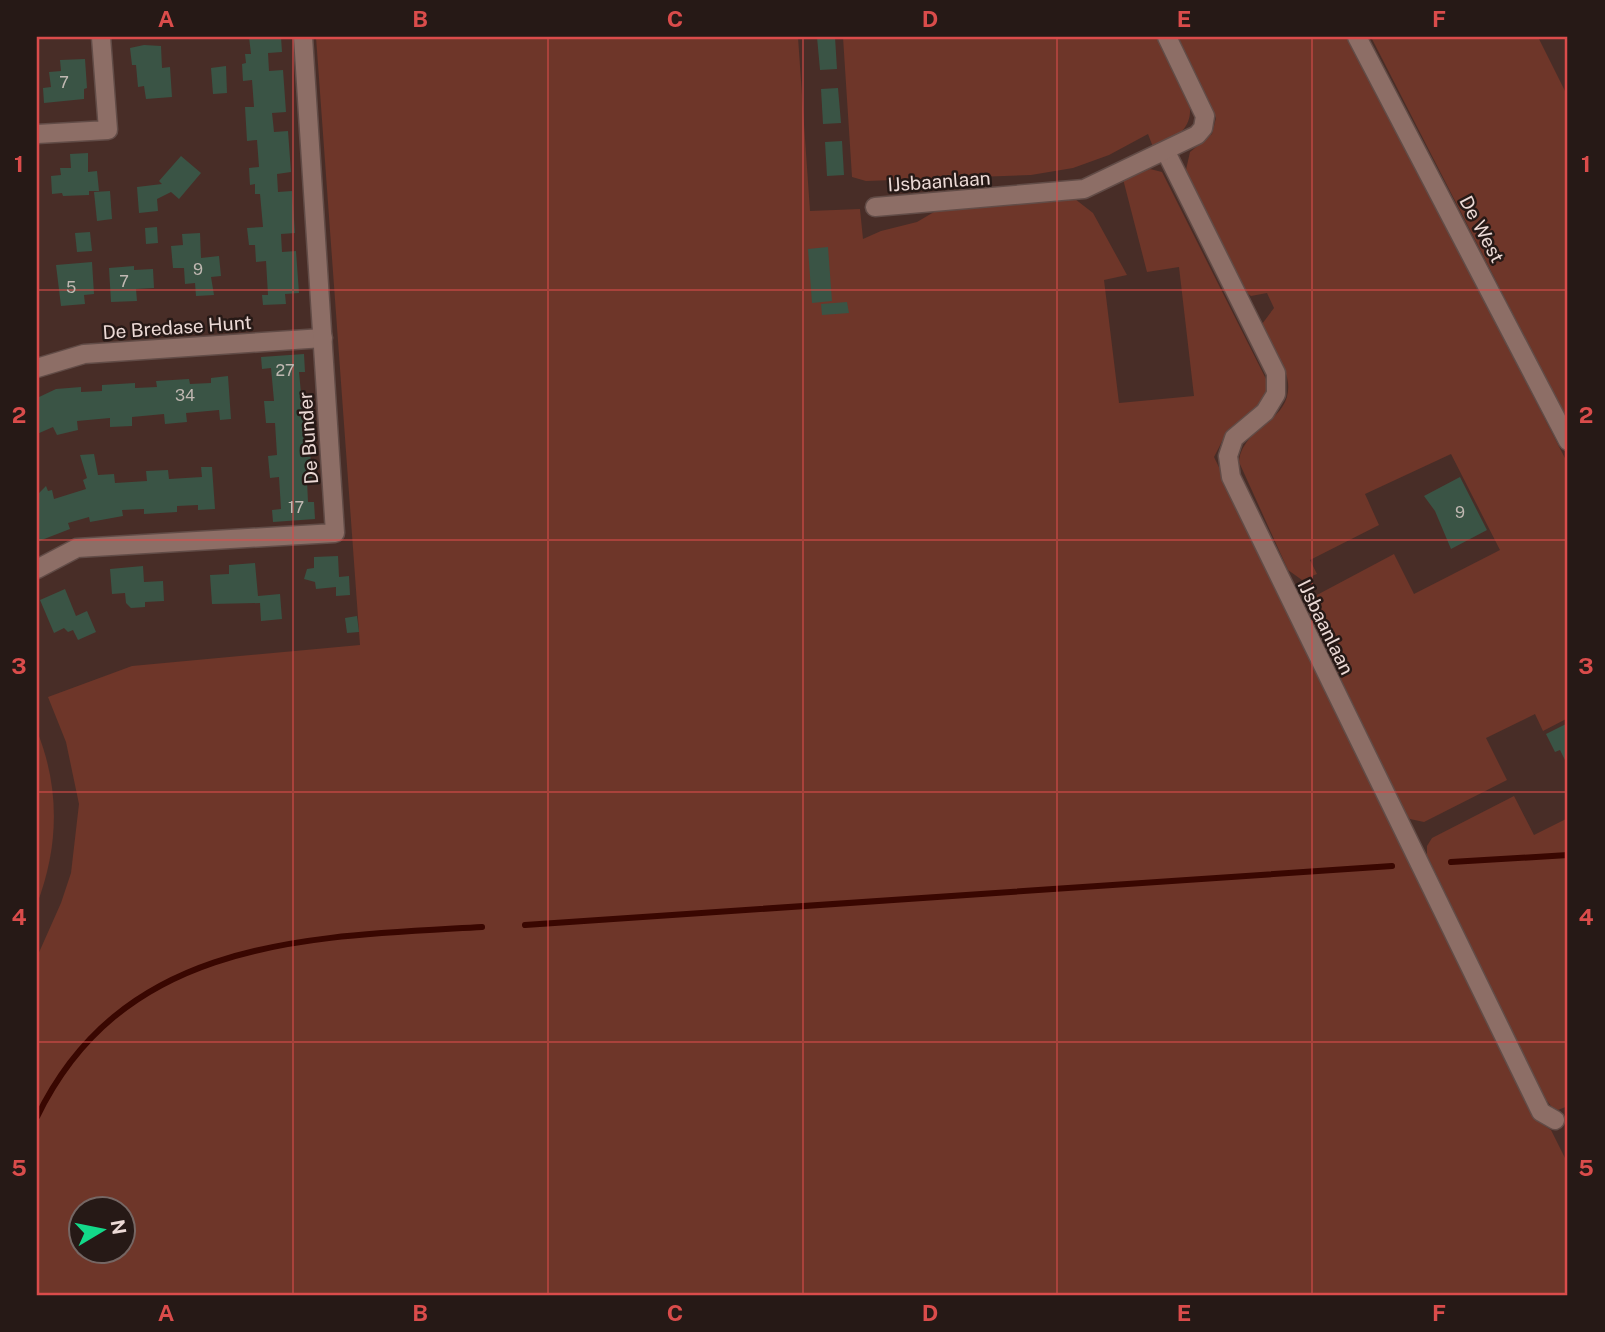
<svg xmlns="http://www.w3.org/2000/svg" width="1605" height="1332" font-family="'Public Sans',sans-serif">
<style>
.green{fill:#6e3629;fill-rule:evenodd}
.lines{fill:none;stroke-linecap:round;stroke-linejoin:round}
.stream{stroke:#390701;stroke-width:6}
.building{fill:#3a5445}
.street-casing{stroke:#624c47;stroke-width:21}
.secondary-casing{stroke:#624c47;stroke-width:21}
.street{stroke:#8d6e66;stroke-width:18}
.secondary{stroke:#8d6e66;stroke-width:18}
.grid{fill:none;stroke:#da4c4b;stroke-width:2;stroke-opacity:0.55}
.labels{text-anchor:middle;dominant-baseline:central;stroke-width:5;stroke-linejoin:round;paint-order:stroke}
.number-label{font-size:16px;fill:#c0b8b2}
.street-label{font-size:19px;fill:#ecdad6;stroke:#261916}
.neatline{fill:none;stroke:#da4c4b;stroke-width:2.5}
.grid-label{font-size:23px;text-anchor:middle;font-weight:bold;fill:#da4c4b}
</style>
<rect width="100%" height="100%" fill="#482d27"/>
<g class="green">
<path d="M316 37H798L810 211 860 209 863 239 881 231 917 222 939 209 1075 199 1093 213 1127 275 1104 280 1119 403 1194 396 1179 267 1147 272 1123 179 1150 169 1162 172 1267 381C1270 409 1238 417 1225 436 1221 442 1218 450 1214 457L1535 1119 1551 1130 1568 1164V1295H37V957L61 903 71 873 79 804 66 742 48 697 132 666 360 645ZM80 1210H122V1252H80Z"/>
<path d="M843 37H1158C1170 62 1206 106 1182 131 1175 138 1162 143 1153 147L1148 134 1109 155 1073 168 1031 175 866 181 852 177Z"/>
<path d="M1178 37H1348L1568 464V718L1543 731 1535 714 1486 738 1507 780 1424 822 1410 819 1406 814 1310 615 1309 605 1315 596 1394 554 1414 594 1500 550 1451 454 1365 494 1379 525 1310 560 1317 574 1302 580 1288 570 1239 462C1242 426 1292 422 1288 383 1286 362 1267 344 1262 324L1274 308 1267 293 1251 296 1243 290 1185 174 1190 152 1212 134 1216 118Z"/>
<path d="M1371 37H1538L1568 97V421Z"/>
<path d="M37 731C60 788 59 846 37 904Z"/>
<path d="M1514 796 1534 835 1568 818V1106L1558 1110 1552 1107 1543 1096 1427 855V846L1432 838Z"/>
</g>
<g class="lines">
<g class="stream">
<path d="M1451 862 1568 855"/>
<path d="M525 925 1392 866"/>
<path d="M37 1117C124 937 309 937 482 927"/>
</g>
</g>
<g class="building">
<path d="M249 37H281L282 52 268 53 269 71 283 70 286 112 272 113 273 122 274 132 288 131 291 172 277 174 278 192 292 191 295 233 281 234 282 252 296 251 299 293 285 294 286 304 263 305 262 295H268L266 261 256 262 255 245H249L247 228 263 227 260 194H255V184L250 185 249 168 259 167 257 140 247 141 245 107H254L252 80 243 81 242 64 246 63 245 54H251Z"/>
<path d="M817 37H835L837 69 820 70Z"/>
<path d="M144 45 161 46 162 68 170 67 172 97 146 99 144 86 138 87 136 65H132L130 48Z"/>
<path d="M85 59 87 88 84 89V99L44 103 43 88 51 87 49 72 61 71 60 60Z"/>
<path d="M226 66 227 93 213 94 211 68Z"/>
<path d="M838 88 841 123 823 124 821 89Z"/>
<path d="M842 141 844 175 827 176 825 142Z"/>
<path d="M88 153V172L97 171 99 191H89V195L63 196 62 193 52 194 51 176 61 175 60 168H71L70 154Z"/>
<path d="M181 156 201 173 179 199 171 192 157 199 158 211 139 213 137 187 162 184 159 181Z"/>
<path d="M110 191 112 219 97 221 94 192Z"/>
<path d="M157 227 158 243 146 244 145 228Z"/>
<path d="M90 232 92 251 77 252 75 233Z"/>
<path d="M200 233 201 258 219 256 221 276 211 277 214 295 196 296 195 283 185 284 184 268H173L171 246 183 245 182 234Z"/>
<path d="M828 247 832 301 812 303 808 249Z"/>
<path d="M92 262 94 294 84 295 85 304 61 306 56 265Z"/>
<path d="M134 266V270L153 269 154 288 136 289 137 301 111 302 109 268Z"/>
<path d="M847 302 849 313 822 315 821 304Z"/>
<path d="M304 354 305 372H299L301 393H306L308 426H303L305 448 310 447 312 480 307 481 308 502H314L315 519 273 522 272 510 281 509 279 477 270 478 268 456 277 455 275 423H266L264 401H274L271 368 262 369 261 357Z"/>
<path d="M228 376 231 419 220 420 219 410 186 413 187 422 165 424 164 414 132 417V426L110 427V418L77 421 78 430 57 435 53 427 37 434V398L56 389 81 387V392L102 391V385L135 383V388L157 387 156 381 189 379 190 384 211 383V378Z"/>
<path d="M94 454 98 475 114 474 115 483 147 481 146 471 168 470 169 479 202 477 201 467H212L215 509 198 510V505L177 506V512L144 514V509L122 510 123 516 90 522 89 517 68 523 70 529 39 541 37 495 46 486 48 491 52 490 54 499 86 489 83 480 87 478 80 455Z"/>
<path d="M1460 477 1487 530 1451 549 1435 511 1424 496Z"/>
<path d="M338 556 339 577 349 576 350 595 336 596V587L316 589 315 582 304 579 307 569 314 568V557Z"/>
<path d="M255 563 258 596 280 594 282 619 261 621 260 603 212 604 210 575 229 574V565Z"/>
<path d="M143 566 144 582 163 581 164 601 145 602V607L131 608 126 603 125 593 112 594 110 569Z"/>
<path d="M65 589 76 616 87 611 96 632 78 640 73 630 68 632 64 628 54 633 40 600Z"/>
<path d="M357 616 359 632 347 633 345 618Z"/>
<path d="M1568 723V766L1560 750 1555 752 1546 734Z"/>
</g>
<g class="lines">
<g class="street-casing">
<g id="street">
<path d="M37 134 108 130 101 37"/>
<path d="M1166 152 1276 373V394L1265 412 1234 438 1228 456 1231 477 1541 1112 1555 1120"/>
<path d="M875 207 1084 189 1197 135 1203 128 1205 116 1167 37"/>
<path d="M37 368 84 354 323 338"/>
<path d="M37 569 77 548 335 533 303 37"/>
</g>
</g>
<g class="secondary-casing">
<path id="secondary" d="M1357 37 1568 441"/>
</g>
<use href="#street" class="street"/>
<use href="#secondary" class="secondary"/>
</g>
<path class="grid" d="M293 37V1295M548 37V1295M803 37V1295M1057 37V1295M1312 37V1295M37 290H1568M37 540H1568M37 792H1568M37 1042H1568"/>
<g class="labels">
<g class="number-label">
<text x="64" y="82">7</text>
<text x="198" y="269">9</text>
<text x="124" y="281">7</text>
<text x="71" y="287">5</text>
<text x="285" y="370">27</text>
<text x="185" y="395">34</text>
<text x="296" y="507">17</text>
<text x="1460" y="512">9</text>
</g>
<g class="street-label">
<text transform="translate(939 181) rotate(-4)">IJsbaanlaan</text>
<text transform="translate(1482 229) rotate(62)">De West</text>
<text transform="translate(177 327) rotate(-4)">De Bredase Hunt</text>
<text transform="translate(308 438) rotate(-94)">De Bunder</text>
<text transform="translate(1326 627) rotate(64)">IJsbaanlaan</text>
</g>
</g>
<rect width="1605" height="1332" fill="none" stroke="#261916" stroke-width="77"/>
<g transform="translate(102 1230) rotate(80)"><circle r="33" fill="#261916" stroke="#756663" stroke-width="2"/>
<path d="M0-5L12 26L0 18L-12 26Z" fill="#13d98a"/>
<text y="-10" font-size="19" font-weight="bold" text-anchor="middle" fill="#ecdad6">N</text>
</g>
<rect x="38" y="38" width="1528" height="1256" class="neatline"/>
<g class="grid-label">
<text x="166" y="27">A</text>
<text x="420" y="27">B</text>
<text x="675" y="27">C</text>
<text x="930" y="27">D</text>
<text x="1184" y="27">E</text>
<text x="1439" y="27">F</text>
<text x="19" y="172">1</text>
<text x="1586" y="172">1</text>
<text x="19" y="423">2</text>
<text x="1586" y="423">2</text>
<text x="19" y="674">3</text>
<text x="1586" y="674">3</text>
<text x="19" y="925">4</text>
<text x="1586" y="925">4</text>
<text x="19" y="1176">5</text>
<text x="1586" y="1176">5</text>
<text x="166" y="1321">A</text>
<text x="420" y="1321">B</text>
<text x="675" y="1321">C</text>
<text x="930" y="1321">D</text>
<text x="1184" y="1321">E</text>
<text x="1439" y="1321">F</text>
</g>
</svg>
